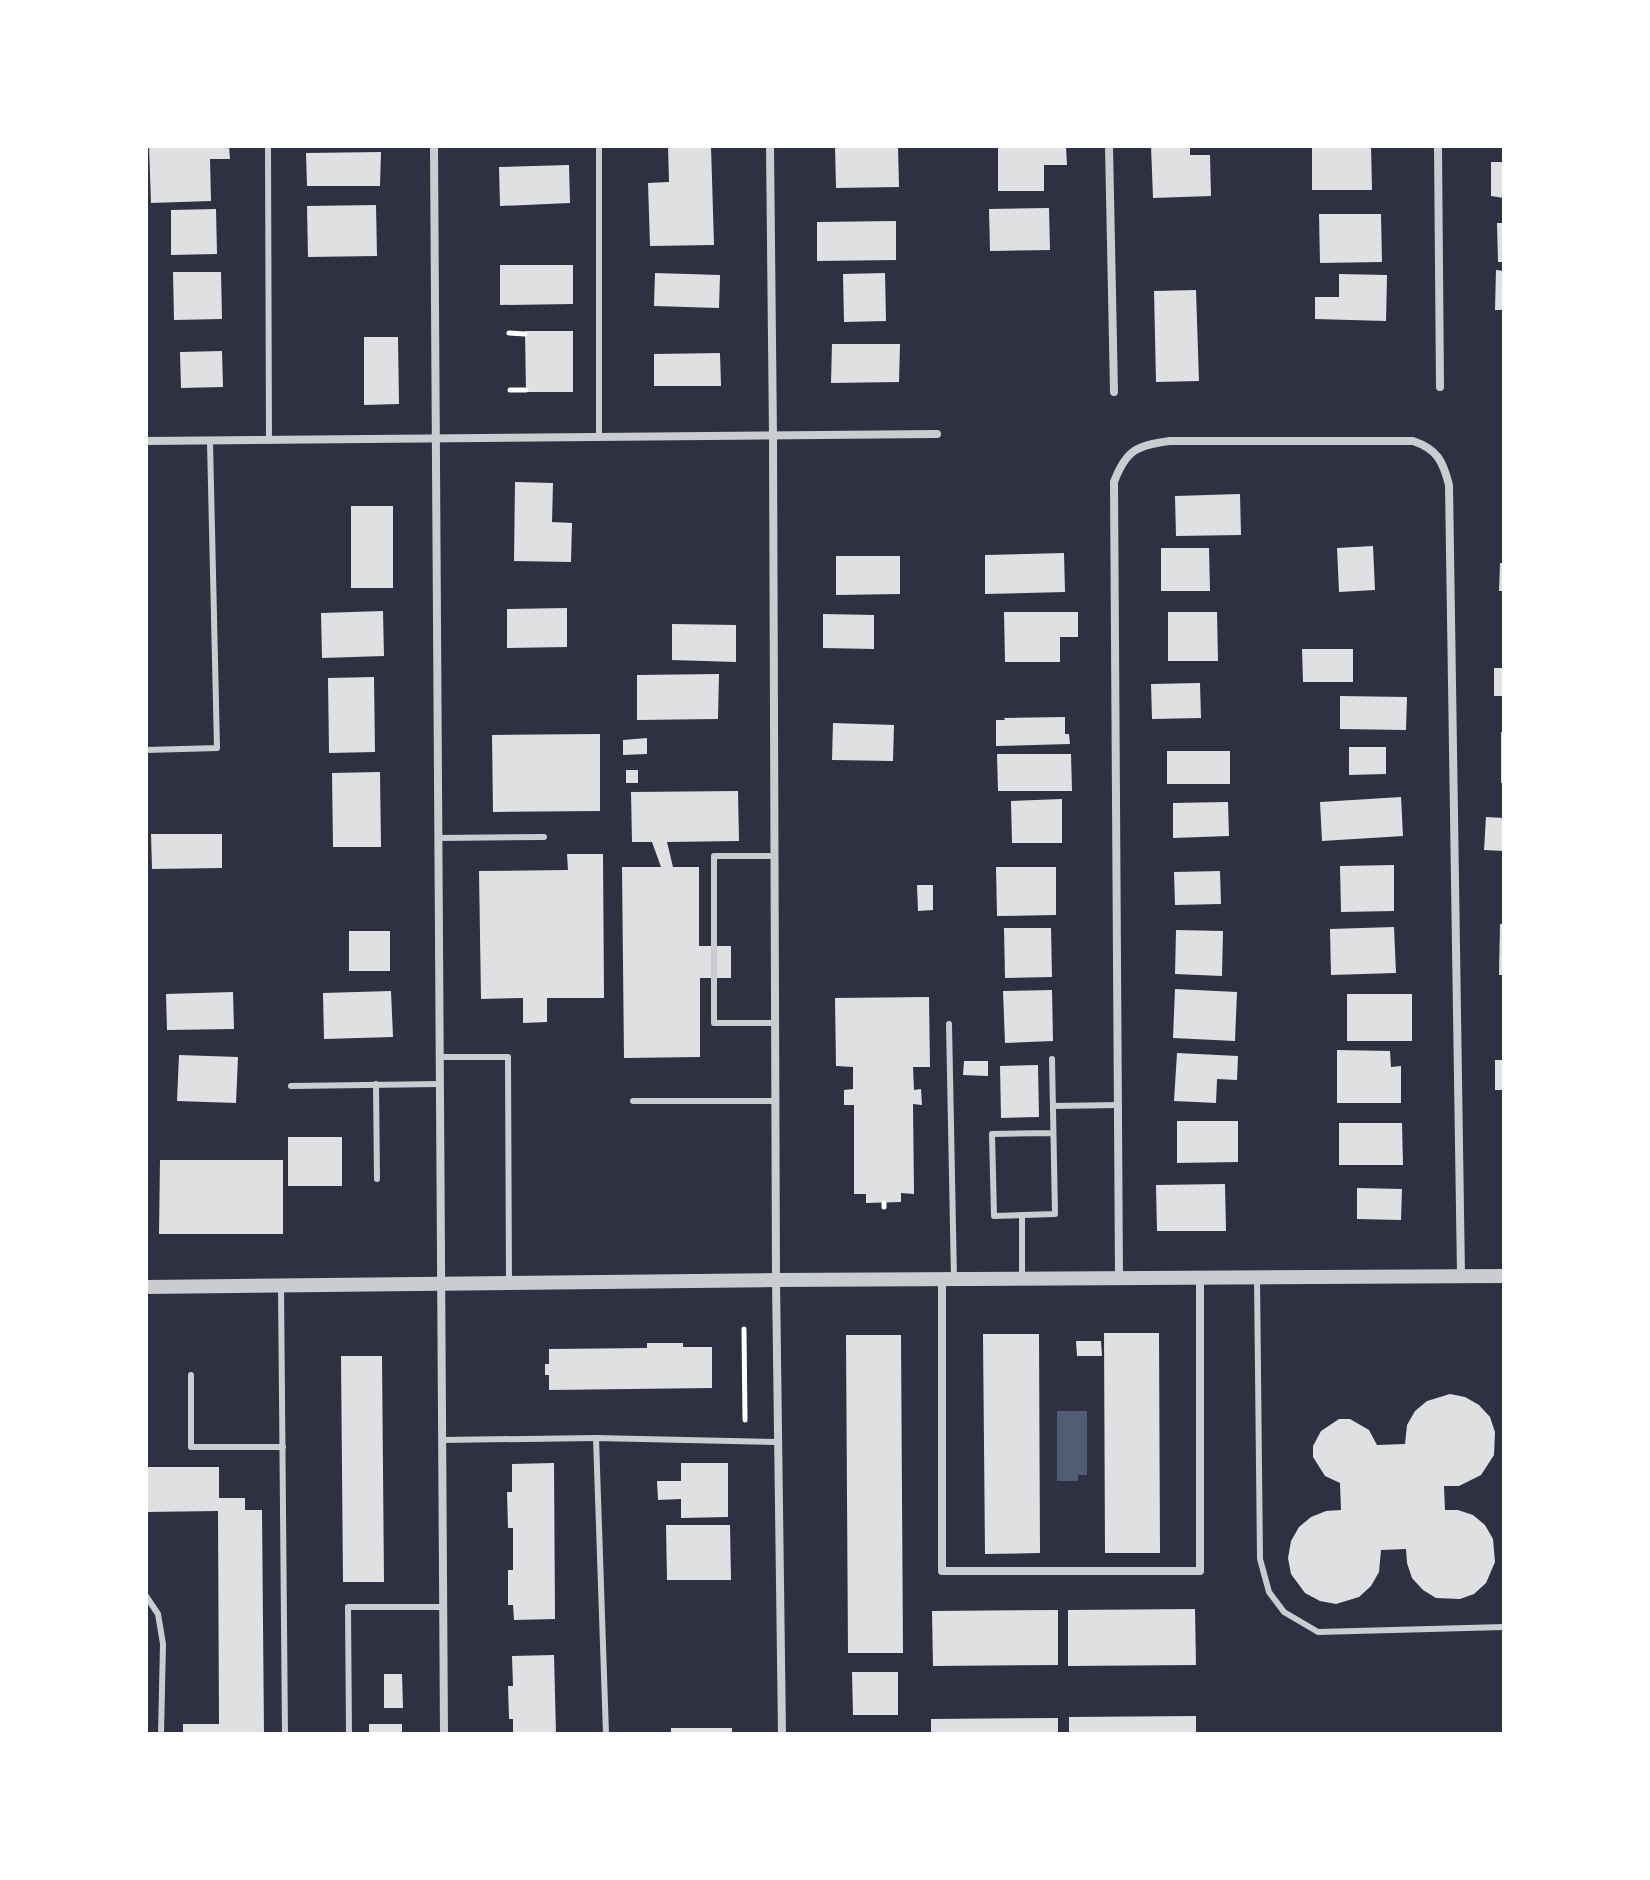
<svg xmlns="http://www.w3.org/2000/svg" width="1650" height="1880" font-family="Quicksand,sans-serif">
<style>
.water{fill:#4f5d75}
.building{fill:#e0e0e3}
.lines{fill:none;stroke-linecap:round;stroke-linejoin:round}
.path{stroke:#fff;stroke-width:5}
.service{stroke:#caccd0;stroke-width:6}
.minor{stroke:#caccd0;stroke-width:8}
.tertiary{stroke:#caccd0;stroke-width:14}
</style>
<rect width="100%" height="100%" fill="#2d3142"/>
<path class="water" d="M1057 1411H1087V1475H1078V1481H1057Z"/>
<g class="building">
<path d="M149 146H229L230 159H210L211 201 151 203Z"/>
<path d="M668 146H711L714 245 650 246 648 183 669 182Z"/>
<path d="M835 146H898L899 187 836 188Z"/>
<path d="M998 146H1066L1067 165H1044V191H998Z"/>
<path d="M1151 146H1190V155H1210L1211 196 1153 198Z"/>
<path d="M1312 146H1371L1372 190H1312Z"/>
<path d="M381 152 380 186H307L306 153Z"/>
<path d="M1491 162H1504V198L1491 196Z"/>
<path d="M569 165 570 203 500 206 499 167Z"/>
<path d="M376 205 377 256 308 257 307 206Z"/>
<path d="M1049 208 1050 250 990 251 989 209Z"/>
<path d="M216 209 217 254 171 255V210Z"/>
<path d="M1319 214H1381L1382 262 1320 263Z"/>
<path d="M896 221V260L817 261V222Z"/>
<path d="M1497 223H1504V262H1498Z"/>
<path d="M500 265H573V304L500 305Z"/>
<path d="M1496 270 1504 271V310H1495Z"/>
<path d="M173 272H221L222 319 174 320Z"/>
<path d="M655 273 720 275 719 308 654 306Z"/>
<path d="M885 273 886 321 844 322 843 274Z"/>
<path d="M1339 274 1387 275 1386 321 1315 319V297H1339Z"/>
<path d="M1196 290 1199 381 1156 382 1154 291Z"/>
<path d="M525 331H573V392H526Z"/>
<path d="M364 337H398L399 404 364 405Z"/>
<path d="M832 344H900L899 382 831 383Z"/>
<path d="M222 351 223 387 181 388 180 352Z"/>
<path d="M720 353 721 386H654V354Z"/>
<path d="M515 482 553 483 552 522 572 523 571 562 514 561Z"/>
<path d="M1240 494 1241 535 1176 536 1175 496Z"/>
<rect x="351" y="506" width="42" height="82"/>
<path d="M1373 546 1375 590 1339 592 1337 548Z"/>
<path d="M1161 548H1209L1210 591H1161Z"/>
<path d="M1064 553 1065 592 985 594V555Z"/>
<path d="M836 556H900V594L836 595Z"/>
<path d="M1500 563H1504V591H1499Z"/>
<path d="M567 608V647L507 648V609Z"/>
<path d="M383 611 384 656 322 658 321 613Z"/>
<path d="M1004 612H1078V637H1060V662H1005Z"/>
<path d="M1168 612H1217L1218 661H1168Z"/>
<path d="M823 614 874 615V649L823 648Z"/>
<path d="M672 624 736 625V662L672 660Z"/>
<path d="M1302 649H1353V682H1303Z"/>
<rect x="1494" y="668" width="10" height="28"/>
<path d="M719 674 718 719 637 720V675Z"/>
<path d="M374 677 375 752 329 753 328 678Z"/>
<path d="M1200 683 1201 718 1152 719 1151 684Z"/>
<path d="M1340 696 1407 697 1406 730 1340 729Z"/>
<path d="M1065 717V734H1069L1070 744 996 746V720H1005L1004 718Z"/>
<path d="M833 723 894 725 893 761 832 760Z"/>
<rect x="1501" y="732" width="3" height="51"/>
<path d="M600 734V811L493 812 492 735Z"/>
<path d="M647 738V754L623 755V740Z"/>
<path d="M1349 747H1386V774L1349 775Z"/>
<rect x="1167" y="751" width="63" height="33"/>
<path d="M997 754H1071L1072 791H998Z"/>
<rect x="626" y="770" width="12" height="13"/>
<path d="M380 772 381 847H333L332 773Z"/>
<path d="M738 791 739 841 667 842 673 867H699V946H731V978H700V1057L624 1058 622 867H661L652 842H632L631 792Z"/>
<path d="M1401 797 1403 836 1322 841 1320 802Z"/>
<path d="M1062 799V843H1012L1011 801Z"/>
<path d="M1228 802 1229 836 1173 838V803Z"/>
<path d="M1486 817 1504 818V851L1484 850Z"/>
<path d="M151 834H222V868L152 869Z"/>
<path d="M567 854H603L604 998H547V1022L523 1023V998L481 999 479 871 568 870Z"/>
<path d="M1394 865V911L1341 912 1340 866Z"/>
<path d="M996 867H1056V915L997 916Z"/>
<path d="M1220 871 1221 904 1175 905 1174 872Z"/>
<path d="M917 885H933V910L918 911Z"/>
<path d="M1500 924H1504V975H1499Z"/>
<path d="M1394 927 1396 973 1331 975 1330 929Z"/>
<path d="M1004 928H1051L1052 977 1005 978Z"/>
<path d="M1176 930 1223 931 1222 976 1175 974Z"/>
<rect x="349" y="931" width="41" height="40"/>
<path d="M1175 989 1237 992 1235 1041 1173 1038Z"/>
<path d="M1052 990 1053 1041 1005 1043 1003 991Z"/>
<path d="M391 991 393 1037 324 1039 323 993Z"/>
<path d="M233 992 234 1029 167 1030 166 994Z"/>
<rect x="1347" y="994" width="65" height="47"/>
<path d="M929 997 930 1067H913L914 1090 921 1089 922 1105 913 1104 914 1194 901 1193V1202L866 1203V1194H854V1105H844V1090L853 1089V1067L836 1066 835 998Z"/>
<path d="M1337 1050 1390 1051 1391 1067 1401 1066V1103H1337Z"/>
<path d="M1177 1053 1238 1056 1237 1080 1217 1079 1216 1103 1174 1101Z"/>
<path d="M179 1055 238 1057 236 1103 177 1101Z"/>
<rect x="1495" y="1060" width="9" height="30"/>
<path d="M964 1061H988V1076L963 1075Z"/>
<path d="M1038 1065 1039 1117 1001 1118 1000 1066Z"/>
<path d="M1177 1121H1238V1162L1177 1163Z"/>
<path d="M1339 1123H1402L1403 1165H1339Z"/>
<rect x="288" y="1137" width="54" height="49"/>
<path d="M160 1160H283V1234H159Z"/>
<path d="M1225 1184 1226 1231H1157L1156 1185Z"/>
<path d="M1357 1188 1402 1189 1401 1220 1357 1219Z"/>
<path d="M1104 1333H1159L1160 1553H1105Z"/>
<path d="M983 1334H1039L1040 1553 985 1554Z"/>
<path d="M846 1335H901L903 1653H848Z"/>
<path d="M1076 1341H1101L1102 1356H1077Z"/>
<path d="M647 1343H683V1347H712V1388L549 1390V1375H545V1364H549V1349L647 1348Z"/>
<path d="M341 1356H382L384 1582H343Z"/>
<path d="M1450 1394 1465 1397 1479 1405 1490 1417 1495 1432 1494 1455 1481 1475 1459 1486H1444L1445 1510H1458L1473 1515 1485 1525 1493 1539 1495 1562 1486 1583 1474 1594 1460 1599 1436 1598 1423 1590 1412 1578 1407 1563 1406 1549 1381 1550 1379 1572 1371 1586 1359 1597 1336 1604 1320 1601 1305 1593 1291 1574 1288 1558 1291 1541 1299 1527 1311 1517 1326 1511 1341 1510 1340 1483 1325 1476 1313 1457V1446L1321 1431 1339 1419H1350L1369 1430 1377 1445 1405 1444 1407 1425 1415 1411 1427 1401Z"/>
<path d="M554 1463 555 1619 514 1620 513 1605H508V1570H513V1528H508L507 1492H512V1464Z"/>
<path d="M681 1463H728V1517L681 1518V1499L658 1500 657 1481H681Z"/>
<path d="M146 1467H219V1498H245V1510H262L264 1734H183V1724H219L218 1511 146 1512Z"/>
<path d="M666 1525H730L731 1580H667Z"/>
<path d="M1195 1609 1196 1665 1068 1666V1610Z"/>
<path d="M1058 1610V1665L933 1666 932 1611Z"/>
<path d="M554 1655 556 1734H513V1719H509L508 1686H513L512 1656Z"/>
<path d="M852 1672H898V1715H853Z"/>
<path d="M384 1674H402L403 1708H384Z"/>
<path d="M1196 1716V1734H1069V1717Z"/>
<path d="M1058 1718V1734H931V1719Z"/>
<rect x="369" y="1724" width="33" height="10"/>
<rect x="671" y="1728" width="61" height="6"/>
</g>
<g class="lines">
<g class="path">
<path d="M509 333 525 334"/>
<path d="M510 390H526"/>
<path d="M884 1203V1207"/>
<path d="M744 1329 745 1420"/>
</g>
<g class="service">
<path d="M268 146 269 441"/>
<path d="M599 146V438"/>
<path d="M146 750 217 748 210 442"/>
<path d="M438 838 544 837"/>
<path d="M774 856H714V1023H775"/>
<path d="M949 1024 954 1279"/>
<path d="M440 1057H508L509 1284"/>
<path d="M1052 1059 1055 1214 994 1216 992 1134 1053 1133"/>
<path d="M376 1084 377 1179"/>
<path d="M291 1086 440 1084"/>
<path d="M633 1101H775"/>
<path d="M1053 1106 1119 1105"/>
<path d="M1257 1277 1260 1559 1269 1592 1284 1612 1318 1632 1504 1627"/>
<path d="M1022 1279V1215"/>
<path d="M281 1286 285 1734"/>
<path d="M191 1375V1447H283"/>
<path d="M442 1440 596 1438"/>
<path d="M146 1596 158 1614 163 1644 161 1734"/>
<path d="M349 1734 348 1607H443"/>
<path d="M606 1734 596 1438 779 1442"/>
</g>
<g class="minor">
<path d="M434 146 444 1734"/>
<path d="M770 146 773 437 776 1280 782 1734"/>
<path d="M1109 146 1114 392"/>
<path d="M1438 146 1440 387"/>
<path d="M146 441 937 434"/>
<path d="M1119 1278 1114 482C1126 450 1137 445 1170 441H1413C1437 449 1443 461 1449 485L1461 1276"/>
<path d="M942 1279V1571H1200V1278"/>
</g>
<path class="tertiary" d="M146 1287 776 1280 1504 1276"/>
</g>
<rect width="1650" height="1880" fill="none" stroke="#ffffff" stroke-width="296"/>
</svg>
